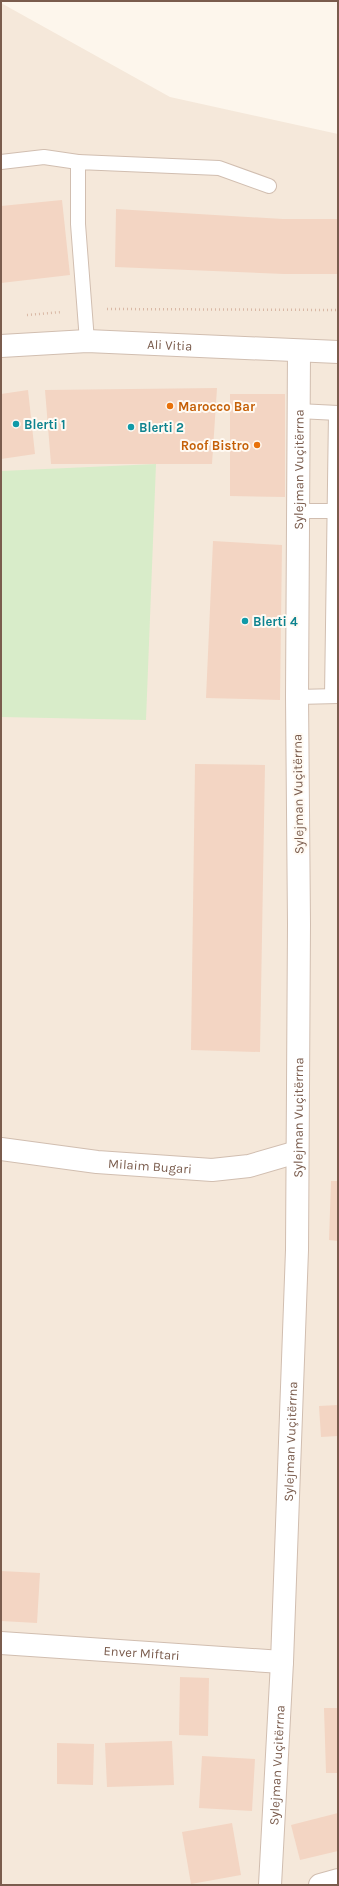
<svg xmlns="http://www.w3.org/2000/svg" width="339" height="1886" font-family="Karla,sans-serif">
<style>
.residential{fill:#f5e8da}
.green{fill:#d8ecc9}
.building{fill:#f3d5c3}
.lines{fill:none;stroke-linecap:round;stroke-linejoin:round}
.service-casing{stroke:#d1beb0;stroke-width:16}
.minor-casing{stroke:#d1beb0;stroke-width:24}
.path{stroke:#d9b8a5;stroke-width:2.5;stroke-dasharray:1 3;stroke-linecap:butt}
.service{stroke:#fff;stroke-width:14}
.minor{stroke:#fff;stroke-width:22}
.food-dot{fill:#e8710a;stroke:#fffaf3;stroke-width:1.5}
.culture-dot{fill:#0f9aa8;stroke:#fffaf3;stroke-width:1.5}
.labels{text-anchor:middle;dominant-baseline:central;stroke-width:4;stroke-linejoin:round;paint-order:stroke}
.street-label{font-size:13px;fill:#7a5c4d;stroke:#fffaf3}
.food-label{font-size:13px;font-weight:bold;fill:#c56008;stroke:#fffaf3;text-anchor:start}
.culture-label{font-size:13px;font-weight:bold;fill:#0d838f;stroke:#fffaf3;text-anchor:start}
</style>
<rect width="100%" height="100%" fill="#fdf6ec"/>
<path class="residential" d="M1 3 170 97 338 134V1885H1Z"/>
<path class="green" d="M156 464 146 720 1 717V471Z"/>
<g class="building">
<path d="M62 200 70 275 1 283V206Z"/>
<path d="M116 209 283 219H338V274H284L115 267Z"/>
<path d="M217 388 212 464H51L45 390Z"/>
<path d="M28 390 35 454 1 459V394Z"/>
<path d="M230 394H285V497L230 496Z"/>
<path d="M213 541 282 545 280 700 206 698Z"/>
<path d="M195 764 265 765 260 1052 191 1050Z"/>
<path d="M331 1181H338V1241L329 1240Z"/>
<path d="M338 1405V1436L321 1437 319 1406Z"/>
<path d="M1 1571 40 1573 37 1623 1 1621Z"/>
<path d="M180 1677 209 1678 208 1736 179 1735Z"/>
<path d="M324 1708H338V1773H326Z"/>
<path d="M172 1741 174 1785 107 1787 105 1743Z"/>
<path d="M57 1743 94 1744 93 1785 57 1784Z"/>
<path d="M202 1756 255 1759 252 1811 199 1808Z"/>
<path d="M338 1813V1851L300 1860 291 1825Z"/>
<path d="M232 1823 241 1875 191 1884 182 1832Z"/>
</g>
<g class="lines">
<g class="service-casing">
<g id="service">
<path d="M1 162 44 157 78 162"/>
<path d="M87 341 78 224V162L219 168 269 186"/>
<path d="M298 411 338 413"/>
<path d="M297 511H334"/>
<path d="M332 696 336 413"/>
<path d="M297 697 338 696"/>
</g>
</g>
<g class="minor-casing">
<g id="minor">
<path id="s1" d="M1 346 87 341 338 352"/>
<path id="s2" d="M1 1149 97 1162 212 1170 249 1166 297 1152"/>
<path id="s3" d="M1 1643 282 1662"/>
<path id="s4" d="M270 1885 282 1662 297 1250 299 924 297 697 299 351"/>
<path d="M320 1885 338 1880"/>
</g>
</g>
<g class="path">
<path d="M107 309 338 310"/>
<path d="M27 315 62 312"/>
</g>
<use href="#service" class="service"/>
<use href="#minor" class="minor"/>
</g>
<g class="food-dot">
<circle cx="170" cy="406" r="4"/>
<circle cx="257" cy="445" r="4"/>
</g>
<g class="culture-dot">
<circle cx="16" cy="424" r="4"/>
<circle cx="131" cy="427" r="4"/>
<circle cx="245" cy="621" r="4"/>
</g>
<g class="labels">
<g class="street-label">
<text stroke="none"><textPath href="#s1" startOffset="169">Ali Vitia</textPath></text>
<text stroke="none"><textPath href="#s4" startOffset="1416">Sylejman Vuçitërrna</textPath></text>
<text transform="translate(298 794) rotate(-91)">Sylejman Vuçitërrna</text>
<text stroke="none"><textPath href="#s4" startOffset="768">Sylejman Vuçitërrna</textPath></text>
<text stroke="none"><textPath href="#s2" startOffset="150">Milaim Bugari</textPath></text>
<text stroke="none"><textPath href="#s4" startOffset="444">Sylejman Vuçitërrna</textPath></text>
<text stroke="none"><textPath href="#s3" startOffset="141">Enver Miftari</textPath></text>
<text stroke="none"><textPath href="#s4" startOffset="120">Sylejman Vuçitërrna</textPath></text>
</g>
<g class="food-label">
<text x="178" y="406">Marocco Bar</text>
<text x="249" y="445" text-anchor="end">Roof Bistro</text>
</g>
<g class="culture-label">
<text x="24" y="424">Blerti 1</text>
<text x="139" y="427">Blerti 2</text>
<text x="253" y="621">Blerti 4</text>
</g>
</g>
<rect width="339" height="1886" fill="none" stroke="#7a5c4d" stroke-width="4"/>
</svg>
